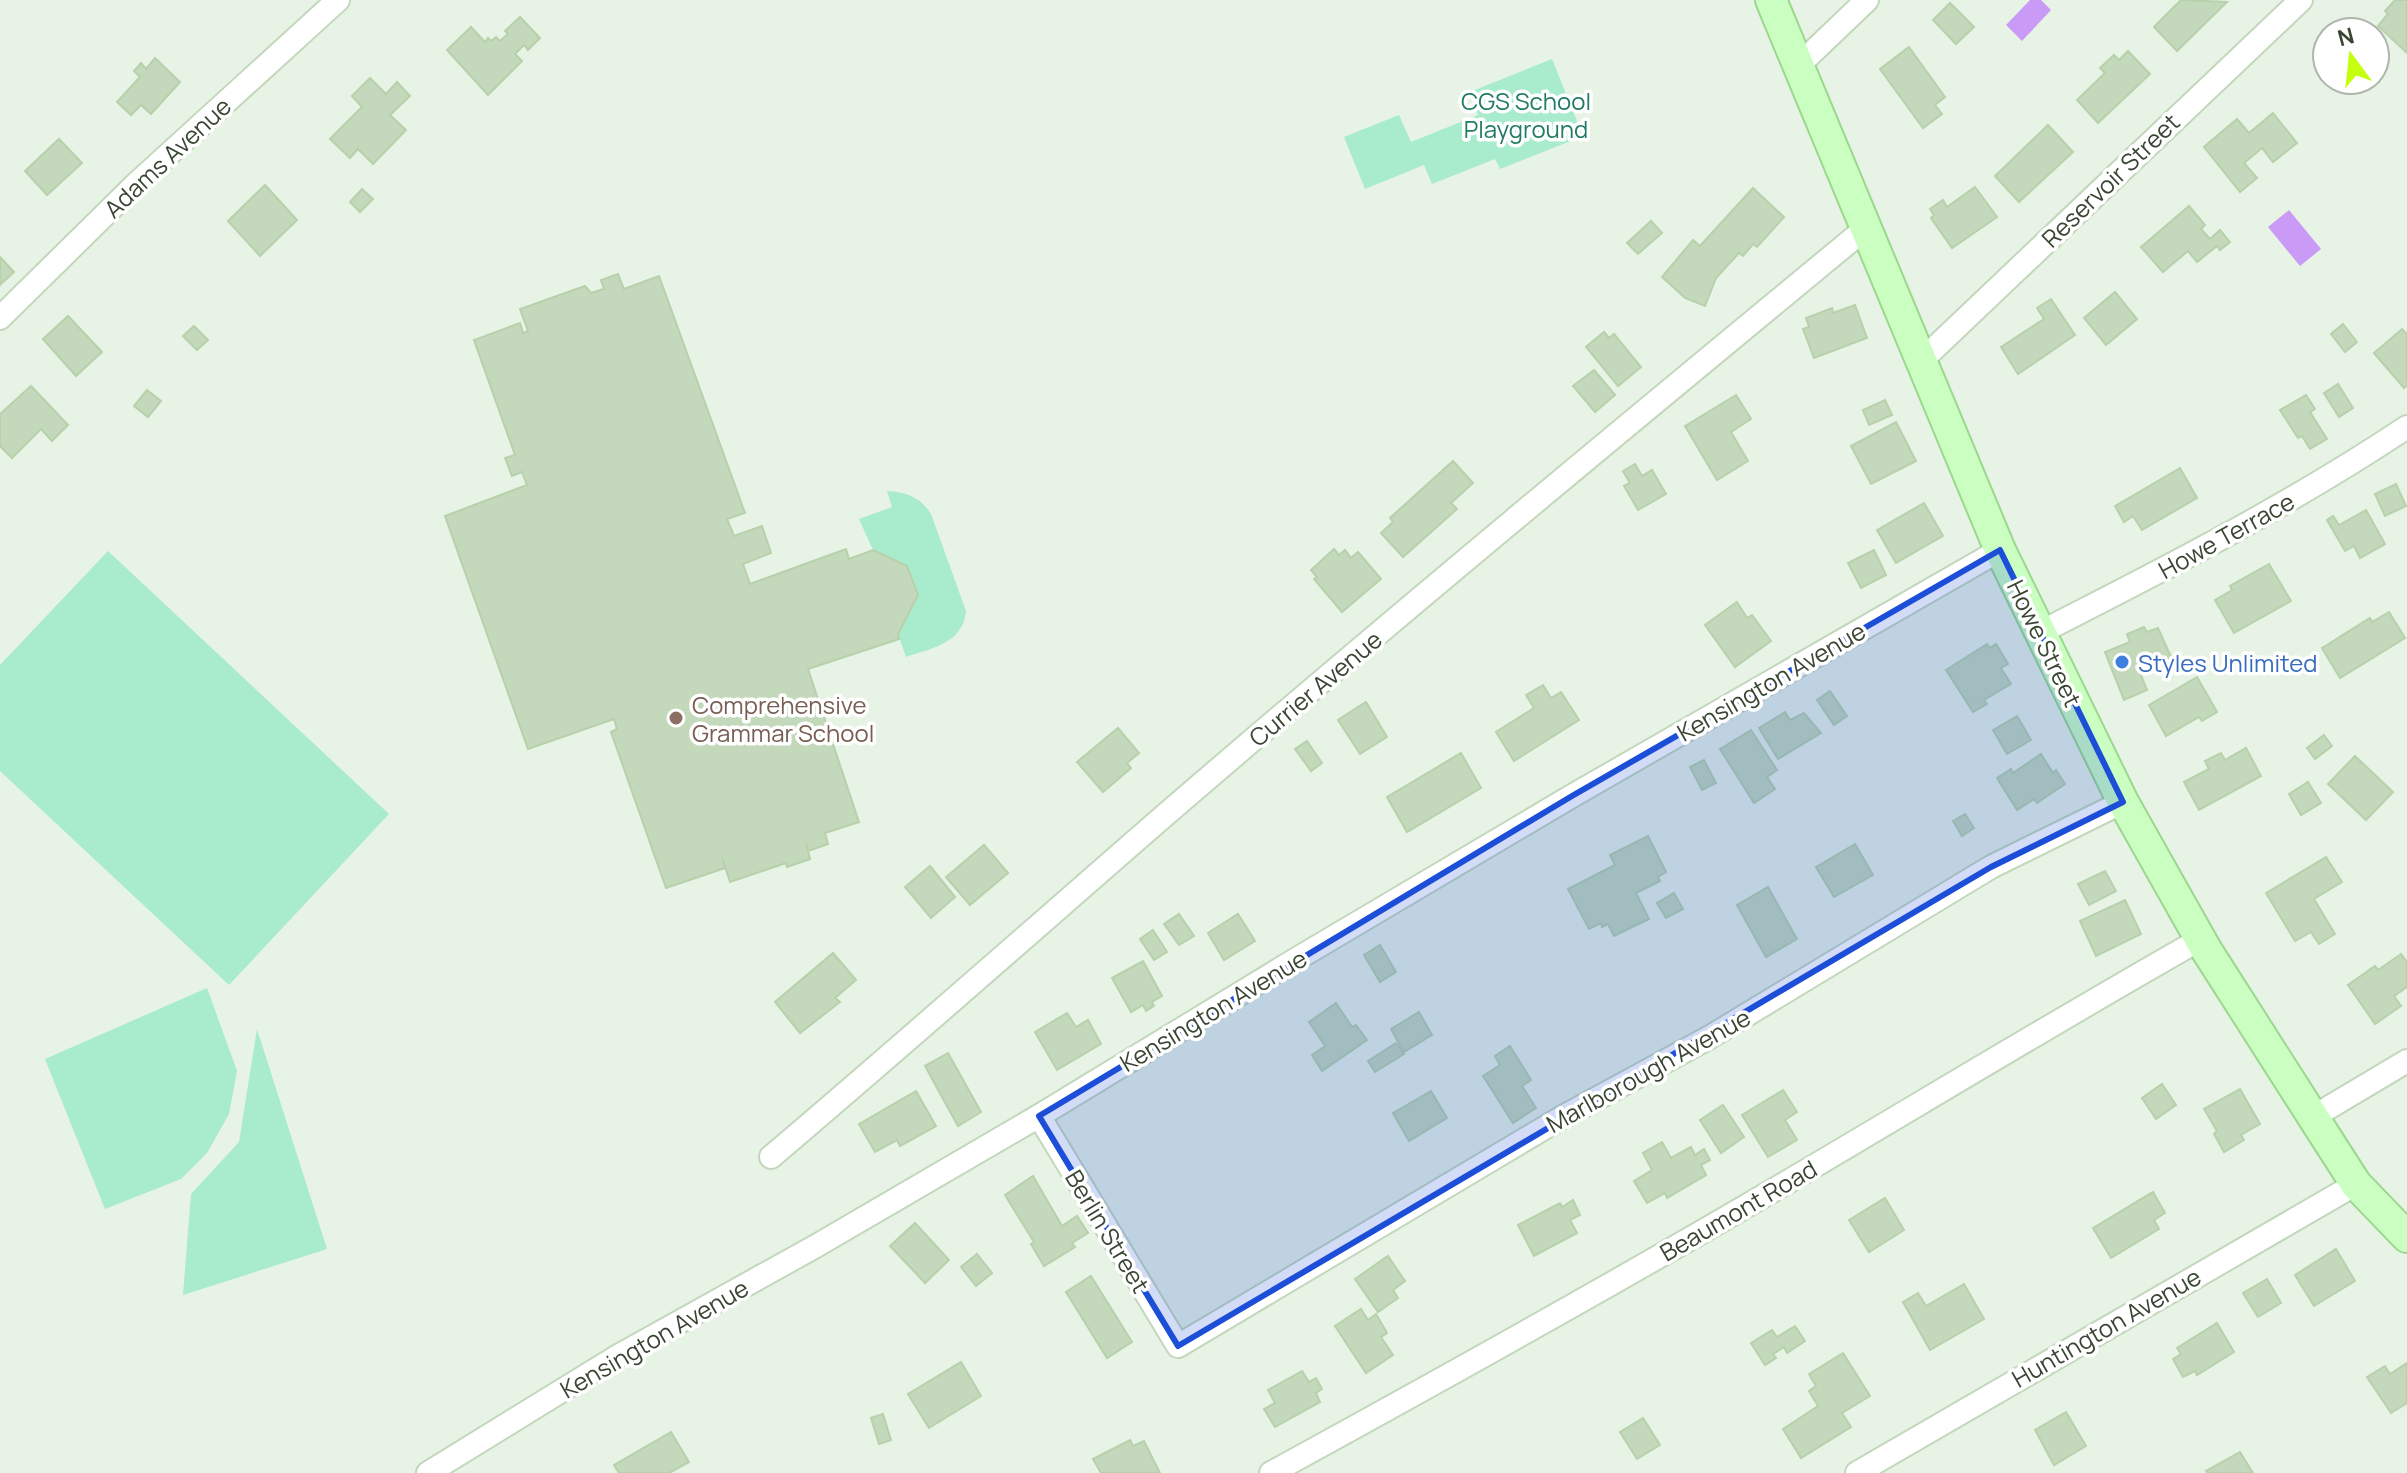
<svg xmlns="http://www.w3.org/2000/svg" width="2407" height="1473" font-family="Manrope,sans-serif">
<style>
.green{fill:#a9ebcd}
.water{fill:#c99af6}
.building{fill:#c4d9bb;stroke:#b6d1ab;stroke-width:2}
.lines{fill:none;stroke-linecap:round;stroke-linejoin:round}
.minor-casing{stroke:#c3d7bd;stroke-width:26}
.secondary-casing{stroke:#9bd78f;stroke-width:34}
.minor{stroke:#fff;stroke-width:22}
.secondary{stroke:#cbffc2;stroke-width:30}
.marked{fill:#1d4ed8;fill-opacity:0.2;stroke:#1d4ed8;stroke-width:6;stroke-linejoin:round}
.shop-dot{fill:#3f7fe0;stroke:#fff;stroke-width:3}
.education-dot{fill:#8d6e63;stroke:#fff;stroke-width:3}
.labels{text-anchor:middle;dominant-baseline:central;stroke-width:7;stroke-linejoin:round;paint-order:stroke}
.park-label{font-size:24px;fill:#227c63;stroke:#fff}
.street-label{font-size:24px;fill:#394633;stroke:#fff}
.shop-label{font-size:24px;fill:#366cbe;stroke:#fff;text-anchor:start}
.education-label{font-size:24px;fill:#785e54;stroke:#fff;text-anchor:start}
</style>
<rect width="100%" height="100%" fill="#e7f3e4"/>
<g class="green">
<path d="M1552 59 1583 136 1500 169 1495 159 1432 184 1424 165 1365 189 1344 137 1399 115 1411 142 1478 115 1470 92Z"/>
<path d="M887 491C907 492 920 497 931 514L966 611C963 644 931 648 906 657L898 634 918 594 907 566 873 550 859 519 892 507Z"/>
<path d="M108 551 389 814 229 985 0 771V665Z"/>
<path d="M207 988 237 1071 229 1114 207 1153 181 1179 105 1209 45 1059Z"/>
<path d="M257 1029 327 1249 183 1295 191 1194 239 1142Z"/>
</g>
<g class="water">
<path d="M2030 0H2041L2051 10 2022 41 2006 25Z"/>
<path d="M2289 210 2321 249 2300 266 2268 227Z"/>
</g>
<g class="building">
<path d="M2181 0 2227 2 2177 51 2154 27Z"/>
<path d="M2395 0H2407V53L2378 26 2388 14 2385 11Z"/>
<path d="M1950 3 1974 27 1956 44 1933 20Z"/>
<path d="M520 17 540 38 528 50 524 45 515 54 522 61 488 95 447 50 471 27 485 42 488 38 491 41 496 37 500 41 508 34 505 31Z"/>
<path d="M1909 47 1945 97 1935 105 1942 114 1923 128 1880 69Z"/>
<path d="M2128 51 2150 74 2098 123 2077 100 2105 73 2100 68 2114 55 2119 60Z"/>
<path d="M155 58 180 82 151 114 141 105 131 115 117 102 140 77 134 71 141 63 146 69Z"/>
<path d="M370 78 386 94 397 82 410 96 390 115 406 130 373 164 358 149 350 158 330 139 362 107 352 96Z"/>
<path d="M2273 113 2297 143 2273 162 2262 148 2244 163 2257 178 2240 192 2204 147 2237 119 2249 133Z"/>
<path d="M2048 125 2073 152 2019 202 1995 176Z"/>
<path d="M59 139 82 163 47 195 25 171Z"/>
<path d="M265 185 297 220 260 256 228 221Z"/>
<path d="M1975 187 1997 217 1952 248 1931 218 1934 215 1930 209 1943 200 1947 207Z"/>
<path d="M1753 188 1784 217 1757 247 1753 244 1743 256 1739 253 1716 278 1705 306 1685 298 1662 277 1693 240 1700 246Z"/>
<path d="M362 189 373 199 360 212 350 202Z"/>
<path d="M2189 206 2205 225 2201 229 2210 239 2220 230 2230 242 2220 250 2217 246 2197 262 2188 251 2163 272 2141 247Z"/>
<path d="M1651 221 1662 233 1638 254 1627 243Z"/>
<path d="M0 257 14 272 0 285Z"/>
<path d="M618 274 624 289 659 276 745 513 727 519 734 536 762 526 771 553 743 564 750 584 846 549 849 559 873 550 907 566 918 595 898 634 899 639 808 669 859 822 825 833 828 844 808 851 806 843 810 859 787 867 786 863 730 882 722 857 725 868 666 888 611 732 617 729 614 719 528 749 445 516 527 485 522 472 512 476 505 458 515 455 474 340 520 323 523 333 528 331 520 309 585 286 591 293 604 289 601 280Z"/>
<path d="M2115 292 2137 319 2106 345 2084 318Z"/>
<path d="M2051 299 2075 335 2018 374 2001 347 2044 319 2037 308Z"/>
<path d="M1855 305 1867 338 1814 358 1803 329 1809 327 1806 318 1832 308 1833 313Z"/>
<path d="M68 316 102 352 76 376 43 339Z"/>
<path d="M2343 324 2357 342 2345 352 2331 334Z"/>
<path d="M194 326 208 340 197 350 183 336Z"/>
<path d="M2402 329 2407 334V385L2404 388 2374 353Z"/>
<path d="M1604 332 1609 338 1614 334 1641 367 1618 386 1586 347Z"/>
<path d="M1594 370 1615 395 1595 412 1573 386Z"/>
<path d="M2338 384 2353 408 2339 417 2324 393Z"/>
<path d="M31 386 68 425 52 441 41 429 12 458 0 446V414Z"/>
<path d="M147 390 161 401 148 417 134 406Z"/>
<path d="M1736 395 1751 419 1731 432 1748 461 1717 480 1685 426Z"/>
<path d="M2306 395 2315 409 2310 412 2327 439 2310 449 2302 436 2298 438 2280 410Z"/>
<path d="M1885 400 1892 415 1869 425 1863 410Z"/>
<path d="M1896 422 1916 461 1871 484 1851 446Z"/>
<path d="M1453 461 1473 483 1451 503 1457 509 1403 557 1381 533 1393 522 1390 518Z"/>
<path d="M1635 464 1642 476 1652 470 1666 494 1638 510 1624 486 1630 483 1623 471Z"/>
<path d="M2180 468 2197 498 2142 530 2133 516 2124 522 2115 506Z"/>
<path d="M2396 484 2406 506 2385 516 2375 494Z"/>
<path d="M1924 503 1943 536 1896 563 1877 530Z"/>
<path d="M2366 510 2385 544 2360 558 2354 546 2345 551 2327 520 2333 516 2339 525Z"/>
<path d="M1334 549 1339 555 1345 550 1351 558 1358 552 1381 579 1342 612 1314 579 1317 577 1311 570Z"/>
<path d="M1874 550 1886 575 1861 588 1848 563Z"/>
<path d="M2269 564 2291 601 2234 633 2215 600 2232 590 2230 586Z"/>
<path d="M1737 602 1747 618 1752 615 1771 641 1735 667 1705 625Z"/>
<path d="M2389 612 2405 638 2340 678 2322 648 2370 618 2372 622Z"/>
<path d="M2144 627 2147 632 2158 628 2171 657 2139 670 2147 690 2124 700 2105 652 2130 642 2127 634Z"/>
<path d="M1987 644 1990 648 1996 644 2008 664 2001 668 2011 684 1984 700 1987 704 1973 712 1946 670Z"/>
<path d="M2197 677 2217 712 2202 721 2199 717 2166 736 2149 705Z"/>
<path d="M1543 685 1551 698 1561 692 1579 720 1514 761 1496 732 1534 708 1526 695Z"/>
<path d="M1830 691 1847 716 1834 725 1817 700Z"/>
<path d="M1366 702 1387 737 1360 754 1338 720Z"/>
<path d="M1785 712 1790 720 1804 713 1821 733 1778 759 1759 728Z"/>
<path d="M2017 716 2031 740 2007 754 1993 730Z"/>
<path d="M1118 728 1139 753 1127 763 1131 768 1103 792 1077 762Z"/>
<path d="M1751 730 1777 770 1767 777 1775 789 1754 803 1720 749Z"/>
<path d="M2324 735 2332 746 2315 759 2307 748Z"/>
<path d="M1307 741 1322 763 1311 771 1295 749Z"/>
<path d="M2246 748 2261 776 2199 810 2184 782 2209 769 2205 761 2221 753 2225 760Z"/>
<path d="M1461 753 1481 788 1407 832 1387 797Z"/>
<path d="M2041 754 2053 773 2056 770 2065 784 2037 803 2034 799 2017 810 1997 778 2011 769 2013 773Z"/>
<path d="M2355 756 2393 792 2366 820 2328 784Z"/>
<path d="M1704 760 1716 783 1702 790 1690 767Z"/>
<path d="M2308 782 2321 803 2301 815 2289 794Z"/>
<path d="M1965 814 1974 828 1962 836 1953 821Z"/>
<path d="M1648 836 1666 872 1658 877 1660 881 1636 893 1649 919 1614 936 1608 924 1602 927 1601 923 1589 929 1568 889 1615 865 1610 855Z"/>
<path d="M1855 844 1873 875 1834 897 1816 867Z"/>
<path d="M984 845 1008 873 970 905 946 877Z"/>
<path d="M2326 857 2342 882 2314 899 2335 934 2319 944 2311 932 2295 941 2266 893Z"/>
<path d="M930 866 955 897 931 918 905 887Z"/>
<path d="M2105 871 2116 891 2089 905 2078 884Z"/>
<path d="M1768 887 1797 939 1766 957 1737 905Z"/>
<path d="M1674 893 1683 909 1666 918 1657 903Z"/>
<path d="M2125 900 2141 934 2096 956 2080 921Z"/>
<path d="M1179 914 1194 936 1179 945 1164 924Z"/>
<path d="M1238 914 1255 941 1224 960 1208 933Z"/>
<path d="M1153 930 1167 952 1154 960 1140 939Z"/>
<path d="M1380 945 1396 972 1380 982 1364 955Z"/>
<path d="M833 953 856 980 835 998 840 1002 800 1033 775 1002Z"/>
<path d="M2401 954 2407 962V987L2394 996 2401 1006 2375 1024 2348 985 2375 966 2378 970Z"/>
<path d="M1143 961 1162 996 1152 1002 1154 1006 1146 1011 1143 1005 1131 1012 1112 978Z"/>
<path d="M1336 1003 1352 1027 1356 1025 1367 1040 1322 1071 1312 1055 1325 1046 1309 1022Z"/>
<path d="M1419 1012 1432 1035 1404 1052 1391 1029Z"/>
<path d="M1067 1013 1076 1027 1088 1020 1101 1044 1057 1070 1035 1032Z"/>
<path d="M1396 1043 1404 1054 1375 1072 1368 1061Z"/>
<path d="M1510 1046 1531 1080 1522 1086 1536 1108 1513 1123 1483 1076 1500 1065 1495 1056Z"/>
<path d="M948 1053 981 1112 958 1126 925 1066Z"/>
<path d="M2162 1084 2176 1105 2156 1119 2142 1098Z"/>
<path d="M2240 1089 2260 1124 2241 1135 2244 1140 2224 1152 2214 1134 2217 1131 2204 1109Z"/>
<path d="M1783 1090 1797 1112 1785 1120 1797 1140 1768 1157 1742 1115Z"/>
<path d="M916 1091 936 1126 900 1146 897 1140 875 1152 859 1124Z"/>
<path d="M1431 1091 1447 1118 1409 1141 1393 1113Z"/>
<path d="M1723 1105 1744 1137 1721 1153 1700 1120Z"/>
<path d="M1662 1142 1671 1158 1691 1147 1695 1155 1704 1149 1710 1160 1701 1165 1706 1175 1667 1198 1665 1193 1647 1203 1634 1181 1652 1170 1643 1153Z"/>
<path d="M1033 1176 1062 1226 1077 1216 1088 1233 1072 1243 1075 1247 1044 1266 1031 1244 1034 1242 1005 1195Z"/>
<path d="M2153 1192 2165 1213 2154 1220 2159 1229 2111 1258 2093 1228Z"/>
<path d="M1885 1198 1904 1230 1869 1252 1849 1220Z"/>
<path d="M1573 1200 1580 1215 1570 1220 1577 1233 1534 1256 1518 1225 1560 1203 1562 1207Z"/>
<path d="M915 1223 949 1260 925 1283 890 1246Z"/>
<path d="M2336 1249 2355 1281 2314 1306 2295 1275Z"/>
<path d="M977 1254 992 1273 976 1286 961 1267Z"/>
<path d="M1388 1256 1405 1281 1393 1290 1398 1298 1378 1312 1355 1279Z"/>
<path d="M1091 1276 1132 1342 1107 1358 1066 1292Z"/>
<path d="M2267 1279 2281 1303 2258 1317 2243 1293Z"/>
<path d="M1964 1284 1984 1319 1930 1350 1903 1302 1918 1293 1926 1306Z"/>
<path d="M1361 1309 1368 1320 1376 1314 1387 1333 1381 1337 1393 1355 1366 1373 1335 1326Z"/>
<path d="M2217 1323 2234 1352 2197 1375 2195 1371 2183 1377 2173 1359 2181 1354 2177 1348Z"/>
<path d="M1795 1326 1805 1341 1787 1353 1784 1347 1773 1354 1776 1358 1765 1365 1751 1343 1772 1330 1777 1337Z"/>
<path d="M1843 1353 1870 1396 1842 1413 1851 1427 1801 1458 1783 1429 1818 1406 1809 1391 1816 1386 1809 1374Z"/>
<path d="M961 1362 981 1396 929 1428 908 1394Z"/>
<path d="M2407 1363V1403L2391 1413 2367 1377 2385 1366 2390 1374Z"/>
<path d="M1302 1371 1309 1382 1316 1378 1322 1389 1316 1393 1320 1402 1275 1427 1264 1409 1275 1403 1268 1390Z"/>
<path d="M2066 1412 2086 1446 2054 1465 2035 1430Z"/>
<path d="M883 1414 891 1440 879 1444 871 1418Z"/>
<path d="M1643 1418 1660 1445 1637 1459 1620 1432Z"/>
<path d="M671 1432 689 1462 669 1473H619L614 1465Z"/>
<path d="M1130 1440 1133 1446 1144 1441 1160 1473H1101L1093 1459Z"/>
<path d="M2240 1452 2253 1473H2208L2206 1471Z"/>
</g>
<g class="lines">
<g class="minor-casing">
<g id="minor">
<path d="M1800 64 1867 0"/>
<path d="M0 318 135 185 338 0"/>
<path d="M1921 361 2301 0"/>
<path d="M2039 633C2165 569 2290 505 2407 427"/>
<path d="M1039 1116 1178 1346 1561 1118 1710 1037 1991 867 2123 802"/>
<path d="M2313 1117 2407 1061"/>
<path d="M771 1157C903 1045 1033 930 1164 816 1395 617 1631 422 1866 228"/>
<path d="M428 1473 618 1356 816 1246 1039 1116 1295 960 1572 796 2000 550"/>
<path d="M1271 1473C1439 1381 1607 1288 1772 1191 1915 1107 2056 1021 2201 939"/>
<path d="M1857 1473 2356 1184"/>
</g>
</g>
<g class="secondary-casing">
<path id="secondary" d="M1771 0 2000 550 2123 802 2207 951 2313 1117 2356 1184 2407 1237"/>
</g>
<use href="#minor" class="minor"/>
<use href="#secondary" class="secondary"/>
</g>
<path class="marked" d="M2000 550 2123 802 1991 867 1178 1346 1039 1116 1572 796Z"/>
<circle class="shop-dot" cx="2122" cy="662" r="8"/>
<circle class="education-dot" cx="676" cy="718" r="8"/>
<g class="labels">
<g class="park-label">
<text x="1526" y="100">CGS School<tspan x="1526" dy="28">Playground</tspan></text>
</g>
<g class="street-label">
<text transform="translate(167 157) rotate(-43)">Adams Avenue</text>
<text transform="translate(2110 180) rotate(-44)">Reservoir Street</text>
<text transform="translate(2226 535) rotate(-29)">Howe Terrace</text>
<text transform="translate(2045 643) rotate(64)">Howe Street</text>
<text transform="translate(1771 681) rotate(-30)">Kensington Avenue</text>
<text transform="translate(1315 688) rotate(-40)">Currier Avenue</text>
<text transform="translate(1213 1010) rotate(-31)">Kensington Avenue</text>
<text transform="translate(1648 1070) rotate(-29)">Marlborough Avenue</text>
<text transform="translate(1738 1210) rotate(-30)">Beaumont Road</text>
<text transform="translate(1108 1231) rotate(59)">Berlin Street</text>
<text transform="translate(2106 1327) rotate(-30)">Huntington Avenue</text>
<text transform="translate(654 1338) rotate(-30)">Kensington Avenue</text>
</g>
<g class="shop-label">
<text x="2138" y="662">Styles Unlimited</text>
</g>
<g class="education-label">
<text x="692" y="704">Comprehensive<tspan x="692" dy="28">Grammar School</tspan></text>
</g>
</g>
<g transform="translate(2351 56) rotate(345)"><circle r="38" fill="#ffffff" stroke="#b0b5ad" stroke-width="2"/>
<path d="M0-6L14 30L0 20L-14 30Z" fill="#c4ff0f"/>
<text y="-12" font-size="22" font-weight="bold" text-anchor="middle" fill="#394633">N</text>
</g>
</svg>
